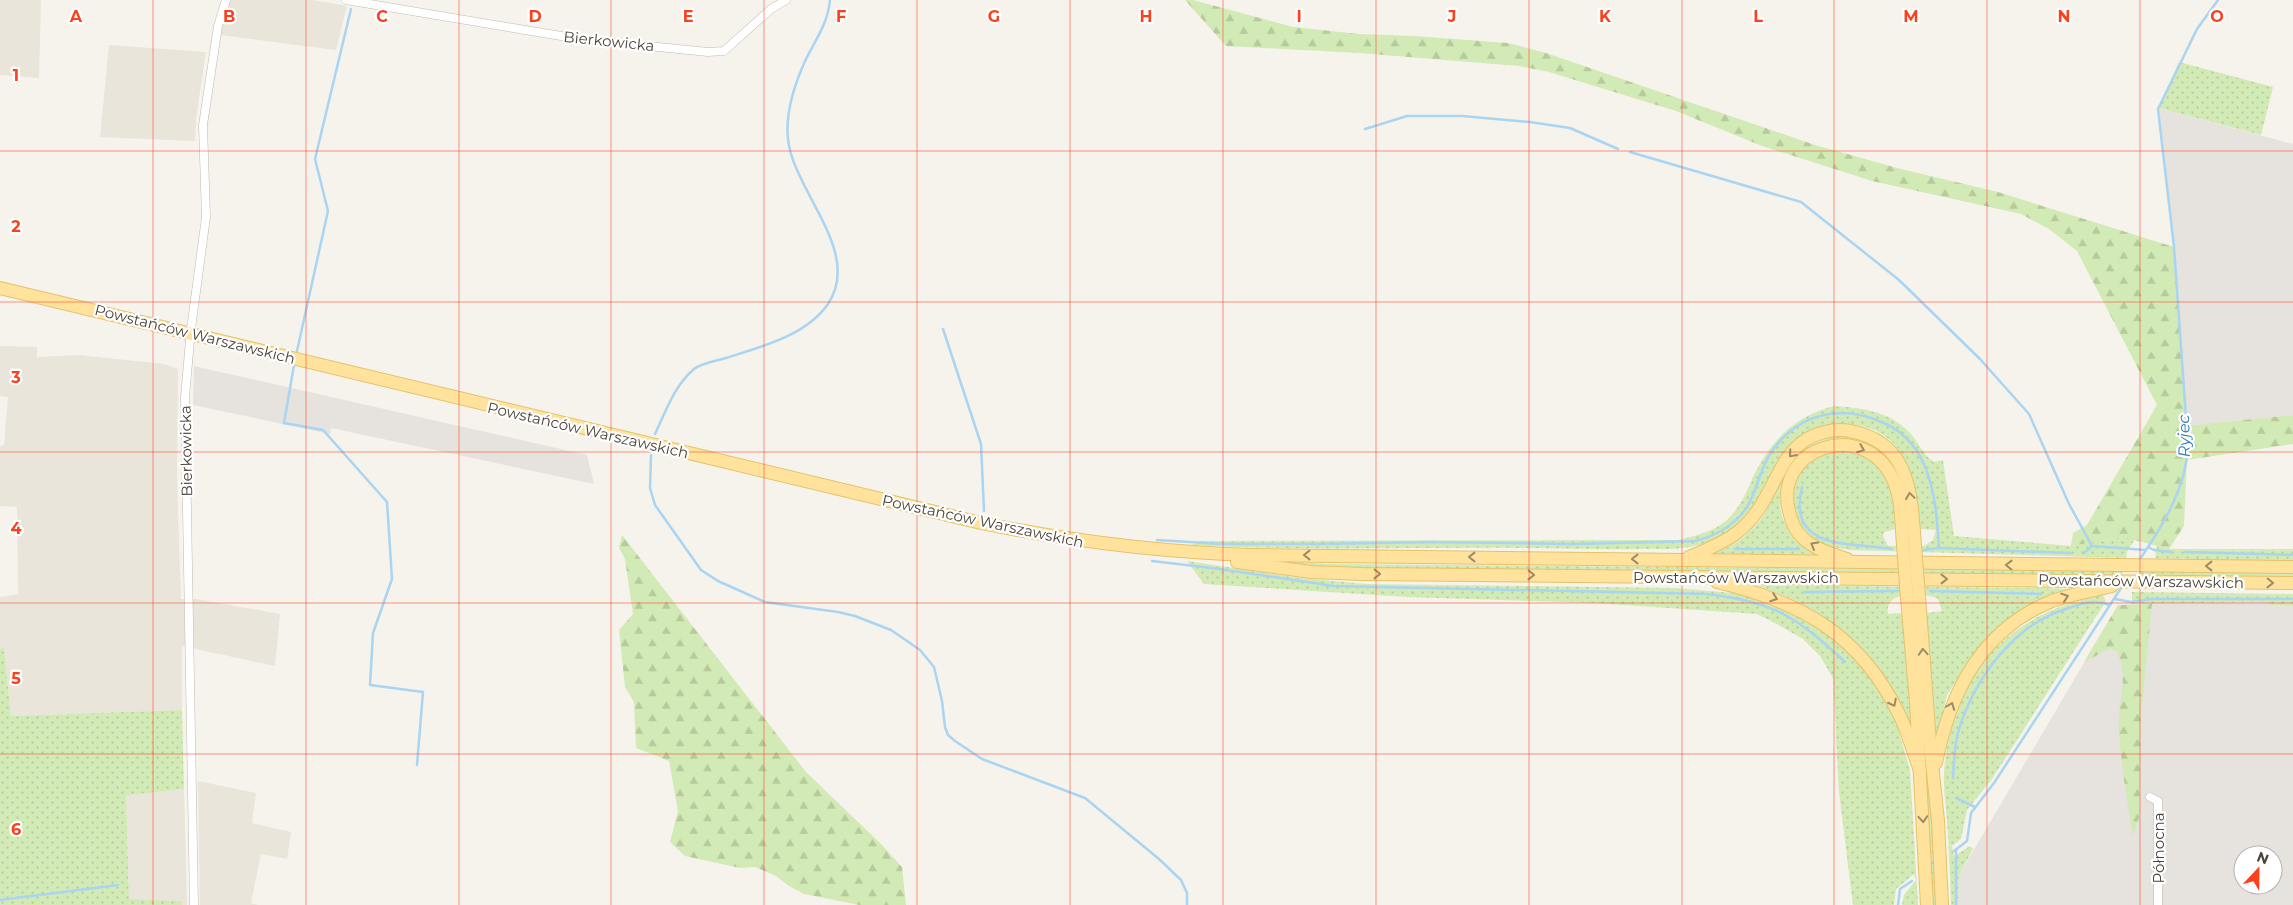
<svg xmlns="http://www.w3.org/2000/svg" width="2293" height="905" font-family="Montserrat,sans-serif">
<style>
.residential{fill:#eae5da}
.industrial{fill:#e6e2dd;fill-rule:evenodd}
.grass{fill:url(#grass-dots)}
.forest{fill:url(#forest-firs)}
.lines{fill:none;stroke-linecap:round;stroke-linejoin:round}
.stream{stroke:#a9d4f2;stroke-width:2.5}
.minor-casing{stroke:#c2bbae;stroke-width:9}
.primary-casing{stroke:#e6c16a;stroke-width:14}
.minor{stroke:#fff;stroke-width:8}
.primary{stroke:#ffe39c;stroke-width:12}
.primary-bridge-casing{stroke:#e6c16a;stroke-width:14;stroke-linecap:butt}
.primary-bridge{stroke:#ffe39c;stroke-width:12}
.oneway{stroke:#9c8c66}
.grid{fill:none;stroke:#fc3f1d;stroke-width:1;stroke-opacity:0.55}
.labels{text-anchor:middle;dominant-baseline:central;stroke-width:4.5;stroke-linejoin:round;paint-order:stroke}
.street-label{font-size:15px;fill:#4b4439;stroke:#fff}
.water-label{font-size:16px;font-style:italic;fill:#2e7ab2;stroke:#fff}
.grid-label{font-size:16px;text-anchor:middle;font-weight:bold;fill:#fc3f1d;stroke:#fff;stroke-width:4.5;stroke-linejoin:round;paint-order:stroke}
</style>
<defs>
<pattern id="grass-dots" width="8" height="8" patternUnits="userSpaceOnUse" patternTransform="scale(1.25)"><rect width="8" height="8" fill="#d2eab5"/><path d="M2 2h.1M6 6h.1" fill="none" stroke="#b6ca9c" stroke-width="1.8" stroke-linecap="round"/></pattern>
<pattern id="forest-firs" width="22" height="20" patternUnits="userSpaceOnUse" patternTransform="scale(1.25)"><rect width="22" height="20" fill="#d2eab5"/><path d="M5 1l3.5 6h-7zM16 11l3.5 6h-7z" fill="#b6ca9c"/></pattern>
</defs>
<rect width="100%" height="100%" fill="#f6f3ec"/>
<g class="residential">
<path d="M0 0H41L39 78 0 75Z"/>
<path d="M231 0H313L347 6 336 50 220 35 224 16Z"/>
<path d="M109 45 206 52 196 119 195 141 100 137Z"/>
<path d="M0 346 37 347V357L79 355 164 364 178 369 177 477 181 599H196L280 614 275 666 182 646V710L11 716 4 649H0V597L18 594 17 507 0 506V446L4 445 8 397 0 396Z"/>
<path d="M198 781 256 793 252 823 291 832 287 859 261 854 251 903 258 905H200Z"/>
<path d="M184 789 187 905H182L181 901 129 900 126 794Z"/>
</g>
<g class="industrial">
<path d="M2159 108 2293 144V415L2193 425 2187 428 2174 247Z"/>
<path d="M194 366 587 455 594 484 331 428 330 434 193 405Z"/>
<path d="M2266 602 2271 605 2293 606V905H1958L1959 875 2118 605ZM2243 855H2273V885H2243Z"/>
</g>
<g class="grass">
<path d="M2179 62 2273 87 2261 135 2159 108Z"/>
<path d="M1834 406C1861 408 1889 411 1909 432 1918 441 1923 455 1934 462L1943 460 1954 536 2071 546 2123 537 2135 539 2127 552 2126 558 1849 550C1838 548 1826 546 1816 541 1793 528 1786 491 1803 470 1811 460 1825 452 1838 452 1886 450 1893 491 1896 529L1884 532 1883 536 1888 546H1924L1933 540 1936 530 1919 529C1916 481 1908 429 1849 424 1835 423 1820 426 1808 433 1768 456 1772 489 1746 518 1734 532 1715 541 1698 545 1680 550 1661 549 1642 549 1601 550 1559 548 1518 548 1409 547 1301 551 1192 545L1200 541 1678 540C1695 536 1713 532 1727 520 1739 509 1747 492 1753 477 1770 442 1794 416 1834 406Z"/>
<path d="M1839 436C1869 437 1882 448 1898 471L1897 474C1843 379 1719 497 1816 555L1712 554C1715 551 1721 550 1726 548 1733 545 1742 539 1748 533 1787 499 1774 446 1839 436Z"/>
<path d="M2157 546 2169 549H2293V561L2155 558Z"/>
<path d="M1261 560 1331 564 2123 571 2121 575 1400 569 1303 567Z"/>
<path d="M1187 561 1300 578 1366 584 1675 588 1744 594 1792 612 1824 631 1858 662 1877 687 1896 722 1910 770 1918 905H1902L1904 895 1916 880 1914 874 1896 889 1894 905H1853L1839 792 1833 678 1820 656 1803 639 1775 623 1757 614 1595 603 1408 597 1204 584Z"/>
<path d="M2140 571 2293 573V578L2138 575Z"/>
<path d="M1755 585 2041 588 2072 589 1993 634 1973 656 1947 695 1936 742 1926 613 1942 611 1938 599C1923 591 1884 590 1888 614L1900 613 1903 615 1914 738C1906 721 1900 702 1890 685 1860 635 1810 602 1755 585Z"/>
<path d="M2132 592 2293 594V606L2271 605 2266 602 2132 604Z"/>
<path d="M2103 595 2106 601 1992 779 1967 810 1961 839 1952 846 1954 856 1970 846 1973 849 1959 875 1958 905H1951C1950 877 1949 849 1947 821 1946 805 1943 788 1944 772 1951 675 2008 612 2103 595Z"/>
<path d="M1911 606 1932 800 1936 905H1933L1930 841Z"/>
<path d="M4 648 11 716 182 710 184 789 126 795 129 899 181 901 182 905H0V649Z"/>
</g>
<g class="forest">
<path d="M1185 0H1193L1293 27 1359 34 1414 36 1508 43 1546 53 1815 145 1901 169 1998 192 2174 247 2187 427 2193 425 2293 415V444L2187 460 2184 526 2169 549 2123 537 2071 546 2073 533 2087 525 2157 405 2077 251 2049 229 2021 214 1872 181 1762 146 1676 111 1549 72 1519 66 1359 53 1226 46Z"/>
<path d="M622 535 806 772 882 845 902 867 906 905H859L804 894 789 886 776 876 755 867 740 868 685 856 670 842 678 811 669 761 636 748 634 702 625 687 619 630 633 614 625 559 619 548Z"/>
<path d="M2152 604 2141 715 2139 818 2133 836C2127 801 2121 765 2119 730 2117 700 2130 681 2117 651L2109 649 2084 662 2118 605Z"/>
</g>
<g class="lines">
<g class="stream">
<path d="M1365 129 1407 116H1462L1530 122 1570 128 1618 149"/>
<path d="M1630 152 1801 202 1899 280 1980 359 2029 414 2069 504 2092 546 2146 550"/>
<path d="M943 329 981 444 984 511"/>
<path d="M297 351 328 211 315 159 351 9"/>
<path d="M294 365 284 423 323 430 387 502 392 579 373 633 370 685 423 692 417 765"/>
<path d="M655 434C666 411 674 386 694 369 702 363 716 361 726 358 760 347 806 336 828 304 863 252 793 191 788 139 785 112 795 83 806 59 816 39 828 23 830 0"/>
<path d="M651 455 650 488 655 505 701 570 718 581 765 602 838 612 855 616 891 630 920 650 934 667 942 701 945 727 948 735 955 741 982 759 1085 798 1159 859 1181 880 1187 893V905"/>
<path d="M1802 487C1786 552 1852 542 1892 549"/>
<path d="M1157 540 1222 544H1319L1430 542 1572 544 1695 541C1711 537 1729 528 1741 515 1756 498 1758 473 1770 454 1797 413 1841 403 1884 423 1932 444 1936 501 1939 548"/>
<path d="M2148 547 2154 550 2171 552"/>
<path d="M1735 549H1799"/>
<path d="M1924 550 1939 548 2070 553"/>
<path d="M2185 552 2293 555"/>
<path d="M2084 553 2092 546"/>
<path d="M1152 561 1212 568 1334 586 1706 594C1772 601 1798 617 1845 662"/>
<path d="M2138 562C2162 527 2186 489 2188 446L2174 247 2158 109 2197 29 2218 0"/>
<path d="M1930 591 2041 594"/>
<path d="M1805 592 1898 591"/>
<path d="M2115 599 2131 602 2152 599H2293"/>
<path d="M1953 778C1954 762 1954 745 1959 729 1975 679 2013 625 2066 609 2084 603 2092 599 2110 605"/>
<path d="M1956 798 1975 807"/>
<path d="M1956 850V905"/>
<path d="M1954 851 1967 841 1971 813 1994 783 2123 585"/>
<path d="M0 900 118 885"/>
<path d="M1898 905 1900 889 1912 881"/>
</g>
<g class="minor-casing">
<g id="minor">
<path d="M346 0 579 39 708 52 724 51 771 9 786 0"/>
<path d="M2150 797 2158 801V905"/>
<path d="M194 905 185 397 191 329 206 217 203 125 218 26 226 0"/>
</g>
</g>
<g class="primary-casing">
<g id="primary">
<path d="M0 288 981 523C1070 541 1158 552 1250 555L2293 567"/>
<path d="M1689 557C1726 542 1748 532 1767 495 1777 477 1784 458 1800 444 1813 433 1834 428 1850 431 1911 442 1911 495 1915 545"/>
<path d="M1847 559C1832 554 1814 549 1803 538 1795 531 1791 521 1789 511 1773 448 1862 418 1892 477 1902 497 1901 523 1903 545"/>
<path d="M1237 562 1311 572 1363 574 2293 583"/>
<path d="M1717 582C1802 602 1861 635 1900 716 1908 733 1913 752 1920 770"/>
<path d="M1919 597 1930 743 1938 821 1942 905"/>
<path d="M1907 598 1916 703 1927 905"/>
<path d="M1936 763C1950 692 1981 630 2052 601 2071 594 2092 591 2112 586"/>
</g>
</g>
<use href="#minor" class="minor"/>
<use href="#primary" class="primary"/>
<g class="primary-bridge-casing">
<g id="primary-bridge">
<path d="M1903 545 1907 598"/>
<path d="M1915 545 1919 597"/>
</g>
</g>
<use href="#primary-bridge" class="primary-bridge"/>
</g>
<defs><path id="oneway-chevron" d="M-2-3.5L2.5 0L-2 3.5" fill="none" stroke-width="1.6" stroke-linecap="round" stroke-linejoin="round" transform="scale(1.25)"/></defs>
<g class="oneway">
<use href="#oneway-chevron" transform="translate(1861 449) rotate(21)"/>
<use href="#oneway-chevron" transform="translate(1792 454) rotate(131)"/>
<use href="#oneway-chevron" transform="translate(1910 496) rotate(-98)"/>
<use href="#oneway-chevron" transform="translate(1814 545) rotate(-150)"/>
<use href="#oneway-chevron" transform="translate(1307 555) rotate(-180)"/>
<use href="#oneway-chevron" transform="translate(1472 557) rotate(-180)"/>
<use href="#oneway-chevron" transform="translate(1635 559) rotate(-180)"/>
<use href="#oneway-chevron" transform="translate(2009 565) rotate(-179)"/>
<use href="#oneway-chevron" transform="translate(2209 566) rotate(-180)"/>
<use href="#oneway-chevron" transform="translate(1377 574) rotate(1)"/>
<use href="#oneway-chevron" transform="translate(1531 575) rotate(1)"/>
<use href="#oneway-chevron" transform="translate(1944 579)"/>
<use href="#oneway-chevron" transform="translate(2270 583) rotate(1)"/>
<use href="#oneway-chevron" transform="translate(2065 597) rotate(-18)"/>
<use href="#oneway-chevron" transform="translate(1774 598) rotate(20)"/>
<use href="#oneway-chevron" transform="translate(1923 652) rotate(-94)"/>
<use href="#oneway-chevron" transform="translate(1893 703) rotate(63)"/>
<use href="#oneway-chevron" transform="translate(1951 706) rotate(-69)"/>
<use href="#oneway-chevron" transform="translate(1923 819) rotate(86)"/>
</g>
<path class="grid" d="M153 0V905M306 0V905M459 0V905M611 0V905M764 0V905M917 0V905M1070 0V905M1223 0V905M1376 0V905M1529 0V905M1682 0V905M1834 0V905M1987 0V905M2140 0V905M0 151H2293M0 302H2293M0 452H2293M0 603H2293M0 754H2293"/>
<g class="labels">
<g class="street-label">
<text transform="translate(609 41) rotate(6)">Bierkowicka</text>
<text transform="translate(195 334) rotate(14)">Powstańców Warszawskich</text>
<text transform="translate(588 430) rotate(13)">Powstańców Warszawskich</text>
<text transform="translate(186 451) rotate(-91)">Bierkowicka</text>
<text transform="translate(983 521) rotate(12)">Powstańców Warszawskich</text>
<text x="1736" y="577">Powstańców Warszawskich</text>
<text transform="translate(2141 581) rotate(1)">Powstańców Warszawskich</text>
<text transform="translate(2158 848) rotate(-90)">Północna</text>
</g>
<g class="water-label">
<text transform="translate(2184 436) rotate(-91)">Ryjec</text>
</g>
</g>
<g class="grid-label">
<text x="76" y="22">A</text>
<text x="229" y="22">B</text>
<text x="382" y="22">C</text>
<text x="535" y="22">D</text>
<text x="688" y="22">E</text>
<text x="841" y="22">F</text>
<text x="994" y="22">G</text>
<text x="1146" y="22">H</text>
<text x="1299" y="22">I</text>
<text x="1452" y="22">J</text>
<text x="1605" y="22">K</text>
<text x="1758" y="22">L</text>
<text x="1911" y="22">M</text>
<text x="2064" y="22">N</text>
<text x="2217" y="22">O</text>
<text x="16" y="81">1</text>
<text x="16" y="232">2</text>
<text x="16" y="383">3</text>
<text x="16" y="534">4</text>
<text x="16" y="684">5</text>
<text x="16" y="835">6</text>
</g>
<g transform="translate(2258 870) rotate(22)"><circle r="24" fill="#ffffff" stroke="#b7b4b0"/>
<path d="M0-4L9 19L0 12L-9 19Z" fill="#fc3f1d"/>
<text y="-8" font-size="14" font-weight="bold" text-anchor="middle" fill="#4b4439">N</text>
</g>
</svg>
